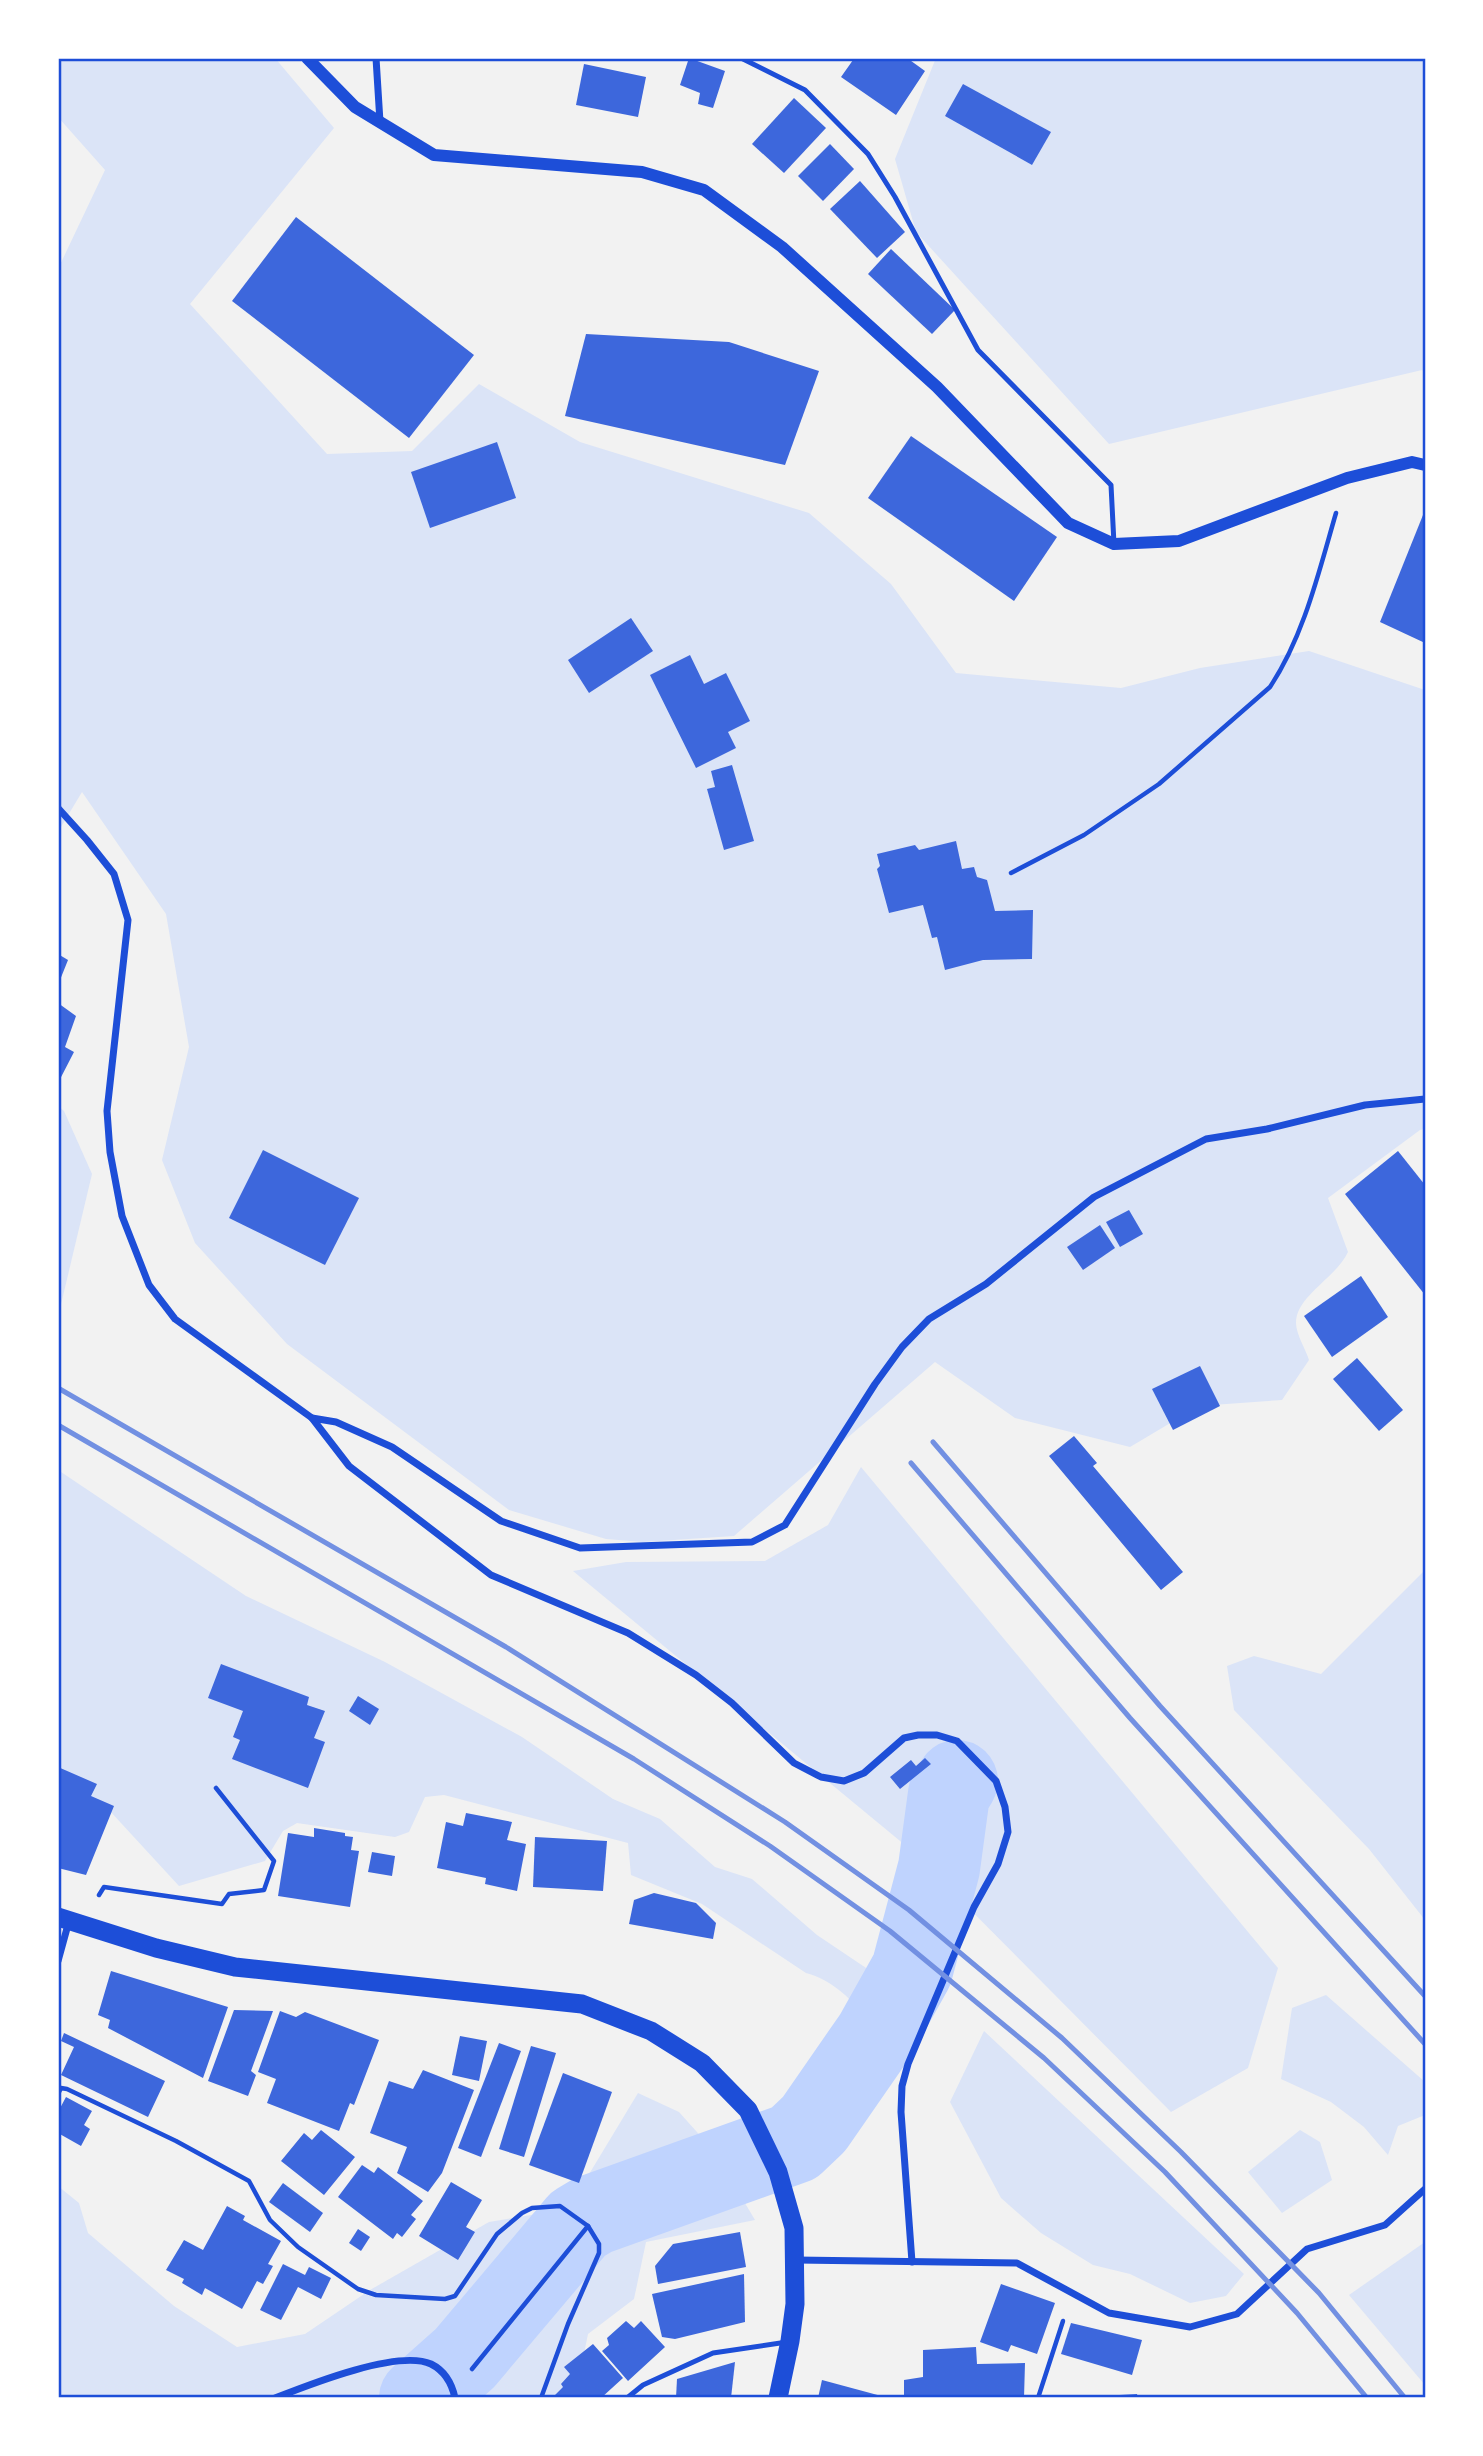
<svg xmlns="http://www.w3.org/2000/svg" width="1483" height="2456" font-family="Raleway,sans-serif">
<style>
.green{fill:#dbe4f7}
.lines{fill:none;stroke-linecap:round;stroke-linejoin:round}
.river{stroke:#bfd3fe;stroke-width:82}
.building{fill:#3d67dc}
.path{stroke:#1d4ed8;stroke-width:4.5}
.service{stroke:#1d4ed8;stroke-width:5}
.minor{stroke:#1d4ed8;stroke-width:7}
.tertiary{stroke:#1d4ed8;stroke-width:12}
.trunk{stroke:#1d4ed8;stroke-width:19}
.rail{stroke:#7290e2;stroke-width:5}
.neatline{fill:none;stroke:#1d4ed8;stroke-width:2.5}
</style>
<rect width="100%" height="100%" fill="#f2f2f2"/>
<g class="green">
<path d="M58 58H275L334 128 190 304 327 454 412 451 479 384 580 442 809 513 891 584 956 673 1121 688 1200 668 1309 651 1425 690V1129L1420 1130 1328 1198 1348 1252C1336 1278 1296 1296 1296 1323 1296 1334 1306 1350 1309 1360L1282 1400 1199 1406 1130 1447 1015 1418 935 1362 734 1536 643 1542 606 1539 509 1510 287 1344 195 1243 162 1160 189 1047 166 914 82 792 58 832V269L105 170 58 117Z"/>
<path d="M936 58H1425V372L1422 370 1109 444 916 232 895 159Z"/>
<path d="M58 1106 64 1111 92 1174 58 1317Z"/>
<path d="M861 1467 1278 1968 1248 2068 1171 2112 911 1850 573 1571 626 1562 765 1561 828 1525Z"/>
<path d="M58 1470 246 1596 385 1662 522 1737 613 1799 660 1819 715 1867 752 1879 817 1935 887 1982 881 2011 864 2017C851 1997 829 1979 806 1973L702 1904 631 1875 628 1843 444 1795 425 1797 409 1832 395 1837 297 1823 283 1831 265 1861 179 1886 109 1810 58 1784Z"/>
<path d="M1425 1570V1920L1369 1849 1234 1710 1227 1666 1254 1656 1321 1674Z"/>
<path d="M1326 1995 1425 2082V2115L1398 2126 1388 2155 1364 2127 1331 2102 1281 2079 1292 2008Z"/>
<path d="M984 2031 1244 2274 1226 2296 1190 2303 1130 2274 1093 2265 1041 2233 1001 2198 950 2102Z"/>
<path d="M638 2093 679 2112 714 2151 755 2220 646 2242 634 2299 588 2334 575 2398H58V2186L79 2203 88 2233 174 2306 237 2347 305 2334 370 2290 489 2222 568 2209Z"/>
<path d="M1300 2130 1320 2142 1332 2180 1282 2213 1248 2172Z"/>
<path d="M1425 2242V2385L1349 2295Z"/>
</g>
<g class="lines">
<path class="river" d="M420 2398 465 2358 578 2224 593 2215 794 2143 814 2124 875 2036 912 1970 939 1868 949 1794 957 1781"/>
</g>
<g class="building">
<path d="M689 58 725 71 713 108 698 104 700 93 680 85Z"/>
<path d="M849 58H907L925 71 896 115 841 77 853 60Z"/>
<path d="M584 64 646 77 638 117 576 105Z"/>
<path d="M963 84 1051 132 1032 165 945 116Z"/>
<path d="M794 98 826 128 784 173 752 144Z"/>
<path d="M830 144 854 169 823 201 798 176Z"/>
<path d="M860 181 905 232 877 258 830 209Z"/>
<path d="M296 217 474 355 409 438 232 301Z"/>
<path d="M891 249 955 310 932 334 868 274Z"/>
<path d="M586 334 729 342 819 371 785 465 565 416Z"/>
<path d="M911 436 1057 537 1014 601 868 498Z"/>
<path d="M497 442 516 498 430 528 411 472Z"/>
<path d="M1425 510V643L1380 622Z"/>
<path d="M631 618 653 651 589 693 568 660Z"/>
<path d="M690 655 704 684 726 673 750 721 728 732 736 748 696 768 650 675Z"/>
<path d="M732 765 754 841 724 850 707 789 715 787 711 771Z"/>
<path d="M956 841 962 869 974 867 977 877 987 880 995 911 1033 910 1032 959 983 960 945 970 937 937 932 938 923 905 889 913 877 869 880 866 877 854 915 845 919 850Z"/>
<path d="M58 954 68 960 58 985Z"/>
<path d="M58 1003 76 1016 65 1047 74 1052 58 1083Z"/>
<path d="M263 1150 359 1198 325 1265 229 1218Z"/>
<path d="M1398 1151 1425 1185V1295L1345 1194Z"/>
<path d="M1129 1210 1143 1234 1120 1247 1106 1222Z"/>
<path d="M1100 1225 1115 1248 1083 1270 1067 1247Z"/>
<path d="M1361 1276 1388 1317 1332 1357 1304 1316Z"/>
<path d="M1357 1358 1403 1410 1379 1431 1333 1379Z"/>
<path d="M1200 1366 1220 1406 1173 1430 1152 1389Z"/>
<path d="M1074 1436 1097 1463 1093 1466 1183 1572 1161 1590 1049 1456Z"/>
<path d="M221 1664 309 1697 307 1705 325 1711 314 1738 325 1742 308 1788 232 1759 240 1740 233 1737 243 1711 208 1698Z"/>
<path d="M358 1696 379 1709 370 1725 349 1711Z"/>
<path d="M925 1758 931 1764 900 1789 890 1777 911 1760 916 1766Z"/>
<path d="M58 1767 97 1784 91 1796 114 1806 86 1875 58 1868Z"/>
<path d="M466 1813 512 1822 507 1840 526 1844 517 1891 485 1884 486 1878 437 1868 446 1822 463 1826Z"/>
<path d="M314 1828 345 1833V1836L353 1837 351 1850 359 1851 350 1907 278 1896 288 1833 314 1837Z"/>
<path d="M535 1837 607 1841 603 1891 533 1887Z"/>
<path d="M372 1852 395 1856 392 1876 368 1872Z"/>
<path d="M654 1893 696 1903 716 1923 713 1939 629 1924 634 1900Z"/>
<path d="M111 1971 228 2007 203 2078 108 2028 110 2020 98 2015Z"/>
<path d="M234 2010 273 2011 251 2071 256 2075 248 2096 208 2081Z"/>
<path d="M280 2011 296 2017 305 2012 379 2040 354 2105 350 2103 339 2131 267 2103 276 2079 258 2072Z"/>
<path d="M64 2033 165 2081 148 2117 61 2075 74 2047 61 2041Z"/>
<path d="M460 2036 487 2041 479 2081 452 2075Z"/>
<path d="M499 2043 521 2051 481 2157 458 2148Z"/>
<path d="M531 2046 556 2053 524 2157 499 2149Z"/>
<path d="M423 2070 474 2090 442 2173 428 2192 397 2173 407 2147 370 2133 389 2081 413 2089Z"/>
<path d="M563 2073 612 2092 579 2183 529 2165Z"/>
<path d="M66 2097 92 2111 84 2125 90 2129 81 2146 58 2133V2112Z"/>
<path d="M321 2130 355 2157 324 2195 281 2161 304 2133 312 2140Z"/>
<path d="M362 2165 374 2173 378 2167 423 2201 411 2215 416 2219 402 2237 397 2233 393 2239 338 2197Z"/>
<path d="M451 2182 482 2200 466 2227 475 2232 458 2260 419 2236Z"/>
<path d="M283 2183 323 2213 310 2232 269 2202Z"/>
<path d="M227 2206 245 2216 243 2220 281 2241 268 2264 273 2266 263 2284 257 2281 242 2309 205 2288 202 2295 182 2283 184 2279 166 2270 184 2240 203 2250Z"/>
<path d="M358 2229 370 2237 361 2251 349 2243Z"/>
<path d="M740 2232 746 2267 658 2284 655 2266 673 2244Z"/>
<path d="M283 2264 305 2275 309 2267 331 2278 321 2299 298 2287 281 2320 260 2310Z"/>
<path d="M744 2274 745 2322 675 2339 662 2337 652 2294Z"/>
<path d="M1001 2284 1055 2303 1037 2354 1011 2345 1008 2352 980 2342Z"/>
<path d="M626 2321 634 2328 641 2321 665 2347 628 2381 602 2351 609 2345 607 2338Z"/>
<path d="M1071 2323 1142 2340 1132 2375 1061 2354Z"/>
<path d="M593 2344 623 2378 601 2398H556L554 2396 563 2387 561 2384 570 2374 564 2367Z"/>
<path d="M976 2347 977 2364 1025 2363 1024 2398H904V2380L923 2377V2350Z"/>
<path d="M735 2362 731 2398H676L677 2379Z"/>
<path d="M822 2380 885 2397V2398H818Z"/>
<path d="M1137 2394 1138 2398H1102V2396Z"/>
</g>
<g class="lines">
<g class="path">
<path d="M1011 873 1084 835 1159 784 1270 687C1304 636 1319 571 1336 513"/>
<path d="M99 1895 104 1887 222 1904 229 1894 264 1890 274 1861 216 1788"/>
<path d="M58 2094 61 2088 67 2089 176 2141 249 2181 270 2220 298 2247 358 2289 376 2295 445 2299 455 2296 497 2234 522 2213 532 2208 560 2206 588 2226 599 2244V2253L568 2324 541 2398"/>
<path d="M472 2369 588 2226"/>
<path d="M1038 2398 1063 2321"/>
</g>
<g class="service">
<path d="M741 58 805 90 868 154 895 197 978 350 1111 485 1114 544"/>
<path d="M627 2398 643 2385 713 2353 787 2342"/>
</g>
<g class="minor">
<path d="M376 58 380 122"/>
<path d="M58 808 87 840 114 874 128 920 107 1111 110 1152 122 1216 149 1285 175 1319 312 1418 349 1466 491 1575 628 1633 696 1675 732 1703 794 1763 821 1777 844 1781 864 1773 904 1738 918 1735H937L957 1741 996 1781 1005 1807 1008 1832 998 1864 974 1907 908 2064 902 2086 901 2112 912 2262"/>
<path d="M312 1418 336 1422 392 1447 501 1521 580 1548 752 1542 785 1525 875 1384 902 1347 929 1319 986 1284 1094 1197 1206 1139 1267 1129 1365 1105 1425 1099"/>
<path d="M58 1961 69 1921"/>
<path d="M796 2260 1017 2263 1109 2313 1190 2327 1237 2314 1307 2249 1385 2225 1425 2189"/>
<path d="M275 2398C308 2385 398 2349 431 2364 445 2371 452 2384 455 2398"/>
</g>
<path class="tertiary" d="M307 58 355 107 434 155 642 172 704 190 782 247 937 387 1068 523 1114 544 1179 541 1347 478 1412 462 1425 465"/>
<path class="trunk" d="M58 1917 156 1948 235 1967 582 2004 651 2031 702 2063 748 2110 778 2172 794 2228 795 2304 790 2341 778 2398"/>
<g class="rail">
<path d="M58 1388 506 1647 785 1822 909 1910 1062 2038 1181 2152 1319 2293 1405 2398"/>
<path d="M58 1425 634 1759 770 1846 890 1931 1044 2058 1165 2172 1297 2313 1367 2398"/>
<path d="M933 1442 1160 1706 1425 1996"/>
<path d="M911 1463 1130 1718 1425 2044"/>
</g>
</g>
<rect width="1483" height="2456" fill="none" stroke="#ffffff" stroke-width="119"/>
<rect x="60" y="60" width="1364" height="2336" class="neatline"/>
</svg>
